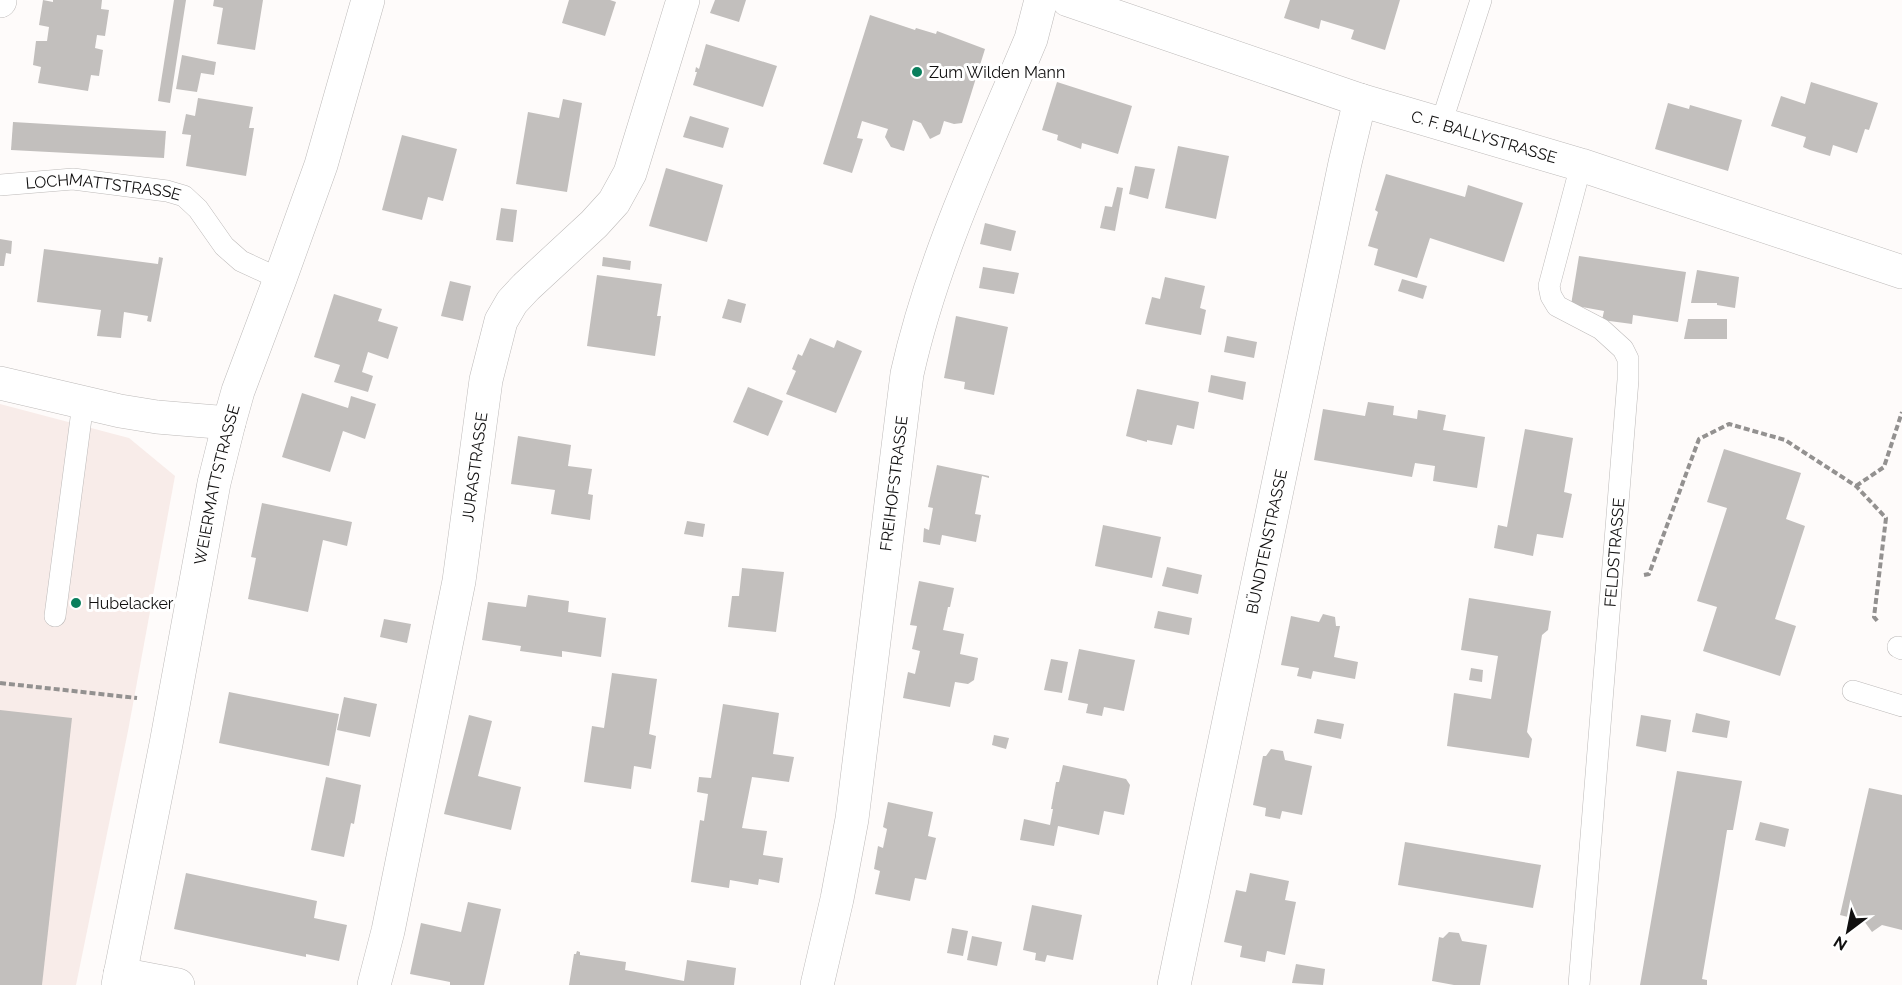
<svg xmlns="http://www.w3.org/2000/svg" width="1902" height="985" font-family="Raleway,sans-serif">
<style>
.built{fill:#f8ece9}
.building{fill:#c2bfbd}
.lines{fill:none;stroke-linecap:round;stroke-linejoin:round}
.service-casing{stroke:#bdbab9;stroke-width:22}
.minor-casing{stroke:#bdbab9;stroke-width:34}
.path{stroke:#939190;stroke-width:4;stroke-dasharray:6 3;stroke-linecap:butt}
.service{stroke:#fff;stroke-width:21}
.minor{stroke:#fff;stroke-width:33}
.poi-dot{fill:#0a7f5d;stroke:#fff;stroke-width:2}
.labels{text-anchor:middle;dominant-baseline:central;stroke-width:6;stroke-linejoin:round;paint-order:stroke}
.poi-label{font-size:16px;fill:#111010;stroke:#fff;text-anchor:start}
.street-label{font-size:16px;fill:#111010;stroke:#fff}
</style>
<rect width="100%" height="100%" fill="#fefbfa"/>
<path class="built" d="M0 404 129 438 175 476 128 731 76 985H0Z"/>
<g class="building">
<path d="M43 0 53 2V0H102L101 9 109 10 105 36 97 35 95 48 103 50 99 76 91 75 88 91 38 83 41 67 33 65 36 41H47L49 27 39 25Z"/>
<path d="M174 0H186L170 103 158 101Z"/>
<path d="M214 0H263L255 50 217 44 223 8 213 6Z"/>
<path d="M569 0H610L616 2 605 36 562 23Z"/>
<path d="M715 0H746L739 22 710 13Z"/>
<path d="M1290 0H1400L1385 50 1351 39 1354 30 1321 20 1319 29 1284 18Z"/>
<path d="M870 15 915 30 916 28 936 34 937 31 985 49 962 123 954 124 944 121 940 134 930 139 921 123 913 120 904 151 891 147 885 137 888 129 862 121 857 138 863 139 852 173 823 164Z"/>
<path d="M706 44 777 66 763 107 693 85 697 72H695L696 67 699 69Z"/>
<path d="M182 55 216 62 214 75 201 73 197 92 176 89Z"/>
<path d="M1057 82 1132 106 1118 154 1082 143 1081 149 1057 140 1058 135 1042 130Z"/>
<path d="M1811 82 1878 103 1869 130 1865 129 1857 153 1833 145 1830 156 1810 150 1803 147 1806 137 1771 126 1781 96 1805 104Z"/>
<path d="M198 98 253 107 249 128H254L246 176 186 166 191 135 182 134 186 114 195 116Z"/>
<path d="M563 99 582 103 567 192 516 184 528 112 559 118Z"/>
<path d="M1668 103 1689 109 1690 105 1742 120 1728 171 1655 149Z"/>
<path d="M690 116 729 128 723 148 683 137Z"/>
<path d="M13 122 166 131 164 158 11 150Z"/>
<path d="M402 135 457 149 443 201 428 197 422 220 382 210Z"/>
<path d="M1178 146 1229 156 1216 219 1165 208Z"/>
<path d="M1135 166 1155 169 1148 199 1129 194Z"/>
<path d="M666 168 723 185 707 242 649 226Z"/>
<path d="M1386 174 1465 197 1468 185 1523 203 1504 262 1430 238 1417 278 1374 265 1378 249 1368 246 1378 212 1375 210Z"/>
<path d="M1117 187 1123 188 1115 231 1100 228 1105 206 1112 207Z"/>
<path d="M501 208 517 210 513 242 496 240Z"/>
<path d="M985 223 1016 231 1011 251 980 244Z"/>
<path d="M0 239 12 241 11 254 6 253 4 266H0Z"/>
<path d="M44 249 158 264 159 257 163 258 151 322 147 321 148 316 124 312 121 338 97 336 101 310 37 302Z"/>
<path d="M1579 256 1686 272 1678 322 1633 315 1632 324 1602 320 1604 311 1571 305Z"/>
<path d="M603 257 631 261 630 270 602 266Z"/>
<path d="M983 267 1019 273 1014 294 979 288Z"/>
<path d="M1697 270 1739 277 1735 308 1717 305V303H1691Z"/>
<path d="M597 275 662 284 657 316H661L655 356 587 346Z"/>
<path d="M1165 277 1205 286 1200 308 1206 310 1201 335 1145 324 1152 297 1160 299Z"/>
<path d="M1402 279 1427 286 1423 299 1398 291Z"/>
<path d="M450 281 471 286 463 321 441 316Z"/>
<path d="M334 294 382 309 378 321 398 327 388 359 368 352 362 372 373 376 368 392 334 382 340 365 314 357Z"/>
<path d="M728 299 746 304 741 323 722 318Z"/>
<path d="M956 316 1008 327 994 395 964 389 965 382 944 378Z"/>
<path d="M1688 319H1727V339H1684Z"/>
<path d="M1227 336 1257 342 1254 358 1224 352Z"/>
<path d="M810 338 834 348 837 340 862 351 836 413 786 394 796 371 792 369 798 354 802 356Z"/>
<path d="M1211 375 1246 382 1243 400 1208 392Z"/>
<path d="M748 387 783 401 768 436 733 422Z"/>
<path d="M1137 389 1199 402 1194 429 1177 425 1172 445 1147 440V442L1126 436Z"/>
<path d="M302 393 348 408 351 396 376 404 365 439 343 431 330 472 282 457Z"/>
<path d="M1368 402 1394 406 1393 415 1417 419 1418 410 1446 415 1443 430 1485 437 1477 488 1433 481 1435 466 1415 463 1412 477 1314 460 1323 409 1365 416Z"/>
<path d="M1525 429 1573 438 1564 492 1572 494 1563 538 1537 534 1533 556 1494 548 1498 525 1507 527Z"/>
<path d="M518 436 571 445 568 466 592 469 588 494 593 495 590 520 551 514 555 490 511 484Z"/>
<path d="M1724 449 1801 473 1786 519 1805 526 1775 619 1796 626 1780 676 1703 651 1717 607 1697 601 1727 508 1707 502Z"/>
<path d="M937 465 989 476V478L982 476 975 514 981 515 976 542 942 535 940 545 923 542 924 528 929 530 933 508 928 507Z"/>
<path d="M262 503 352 522 347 546 323 540 308 612 248 599 256 558 251 557Z"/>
<path d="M687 521 705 524 703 537 684 534Z"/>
<path d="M1103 525 1161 537 1152 578 1095 566Z"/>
<path d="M1167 567 1202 575 1198 594 1162 586Z"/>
<path d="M742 568 784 572 776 632 728 627 732 596H739Z"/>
<path d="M919 581 954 588 950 607H948L943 630 964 634 960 654 978 658 974 680 968 684 955 682 950 707 903 698 908 672 915 674 920 651 912 649 917 626 910 625Z"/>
<path d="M528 595 569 601 568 612 606 618 601 657 562 651V657L520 651 521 646 482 640 488 602 526 607Z"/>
<path d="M1469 598 1551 611 1548 630 1542 635 1527 732 1532 739 1529 758 1447 746 1454 693 1491 699 1498 656 1461 650Z"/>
<path d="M1158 611 1192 618 1189 635 1154 628Z"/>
<path d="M1323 614 1335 617 1336 626H1340L1334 657 1358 662 1355 679 1313 671 1311 679 1297 676 1299 668 1281 665 1291 616 1319 622Z"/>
<path d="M384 619 411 624 407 643 380 637Z"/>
<path d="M1079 649 1135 660 1124 711 1104 707 1102 716 1086 713 1088 704 1068 700Z"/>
<path d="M1051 659 1068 662 1062 693 1044 690Z"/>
<path d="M1471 668 1483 670 1482 682 1469 680Z"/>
<path d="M612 673 657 679 649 734 656 736 651 769 634 766 631 789 584 782 592 726 604 728Z"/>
<path d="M229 692 339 714 329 766 219 743Z"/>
<path d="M344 697 377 704 370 737 337 730Z"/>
<path d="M723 704 779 713 773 754 794 757 789 782 752 777 742 828 767 831 763 855 783 858 779 883 759 879 758 885 730 880 729 888 691 882 700 820 704 821 708 794 697 792 699 777 711 778Z"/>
<path d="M0 710 72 718 42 985H0Z"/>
<path d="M1696 713 1730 721 1727 738 1692 732Z"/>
<path d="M469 715 492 721 478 776 521 787 511 830 444 814Z"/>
<path d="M1641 715 1671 720 1666 752 1636 746Z"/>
<path d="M1317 719 1344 724 1341 739 1314 733Z"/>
<path d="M994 735 1009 738 1006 749 992 745Z"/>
<path d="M1271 749 1283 751 1285 760 1312 766 1302 815 1282 811 1280 819 1265 816 1266 808 1253 805 1263 756H1266Z"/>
<path d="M1063 765 1126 779 1130 785 1124 815 1104 811 1099 835 1058 826 1054 846 1020 840 1024 819 1050 825 1053 809H1051L1056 782H1059Z"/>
<path d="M1677 771 1742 781 1733 830H1727L1719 879 1702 979 1707 980V985H1640Z"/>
<path d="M326 777 361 785 354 824 351 823 344 857 311 850Z"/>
<path d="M1869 788 1902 795V930L1882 925 1872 932 1864 921 1840 915Z"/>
<path d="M888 802 933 812 928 836 936 838 926 880 915 878 910 901 875 894 880 871 874 869 878 846 883 848 887 829 883 827Z"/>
<path d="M1760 822 1789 829 1785 847 1755 840Z"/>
<path d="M1405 842 1541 865 1533 908 1398 885Z"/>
<path d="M186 873 317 901 314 918 347 925 339 961 306 954V957L174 929Z"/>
<path d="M1250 873 1289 881 1285 900 1296 902 1285 955 1267 951 1265 962 1240 957 1242 946 1224 942 1236 890 1246 892Z"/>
<path d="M468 902 501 909 484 985H450V982L410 974 421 923 461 932Z"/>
<path d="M1032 905 1082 915 1073 960 1047 955 1045 962 1035 960 1036 953 1023 950Z"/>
<path d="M952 928 968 931 963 956 947 953Z"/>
<path d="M1449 932 1459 933 1462 941 1487 945 1480 985H1454L1432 981 1439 937 1443 938Z"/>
<path d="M972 936 1002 942 997 966 967 960Z"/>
<path d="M577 951 580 952V955L626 962 625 970 684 981 687 960 736 968 734 985H569L574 954H576Z"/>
<path d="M1296 964 1325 969 1323 985 1292 983Z"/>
</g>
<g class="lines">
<g class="service-casing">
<g id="service">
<path d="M1441 124 1481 0"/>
<path id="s1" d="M0 185 73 179 167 191 184 196 198 209 224 246 241 261 280 279"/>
<path d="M55 616 83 403"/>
<path d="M1898 647 1902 649"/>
<path d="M1853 691 1902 706"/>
<path id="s2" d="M1579 985 1628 380V359L1623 349 1601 329 1557 306 1551 296 1549 286 1581 165"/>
</g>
</g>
<g class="minor-casing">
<g id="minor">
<path id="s3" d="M1068 0 1360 100 1581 165 1902 272"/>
<path d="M0 1V0"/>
<path d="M0 383 120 411 157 417 229 423"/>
<path d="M120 974 178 985"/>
<path id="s4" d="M118 985 166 744 214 483 229 423 238 391 280 279 321 165 368 0"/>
<path id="s5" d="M374 985 388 931 459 581 486 380 501 321 512 302 526 287 594 224 614 202 630 173 683 0"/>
<path id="s6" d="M817 985 837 899 852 819 907 374C933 257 985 149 1031 39L1041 0"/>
<path id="s7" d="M1174 985 1345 163 1360 100"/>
</g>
</g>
<g class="path">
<path d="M1856 486 1884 467 1902 412"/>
<path d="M1644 575 1649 574 1699 439 1729 424 1785 440 1856 486 1886 518 1874 617 1879 623"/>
<path d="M0 683 137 698"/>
</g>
<use href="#service" class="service"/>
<use href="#minor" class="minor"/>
</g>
<g class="poi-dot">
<circle cx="917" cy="72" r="6"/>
<circle cx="76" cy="603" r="6"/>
</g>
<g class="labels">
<g class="poi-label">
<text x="929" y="72">Zum Wilden Mann</text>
<text x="88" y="603">Hubelacker</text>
</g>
<g class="street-label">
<text stroke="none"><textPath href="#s3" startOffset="438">C. F. BALLYSTRASSE</textPath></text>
<text stroke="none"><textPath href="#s1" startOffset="104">LOCHMATTSTRASSE</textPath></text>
<text stroke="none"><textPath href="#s5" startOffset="528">JURASTRASSE</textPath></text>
<text stroke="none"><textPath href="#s6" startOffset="508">FREIHOFSTRASSE</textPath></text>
<text stroke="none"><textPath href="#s4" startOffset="510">WEIERMATTSTRASSE</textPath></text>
<text stroke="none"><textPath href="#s7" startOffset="453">BÜNDTENSTRASSE</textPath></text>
<text stroke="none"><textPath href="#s2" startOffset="434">FELDSTRASSE</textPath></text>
</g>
</g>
<g transform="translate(1848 931) rotate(212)" stroke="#ffffff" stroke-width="4.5" paint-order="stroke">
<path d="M0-4.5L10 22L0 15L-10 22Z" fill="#111010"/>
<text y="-9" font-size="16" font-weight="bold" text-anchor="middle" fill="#111010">N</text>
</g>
</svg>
